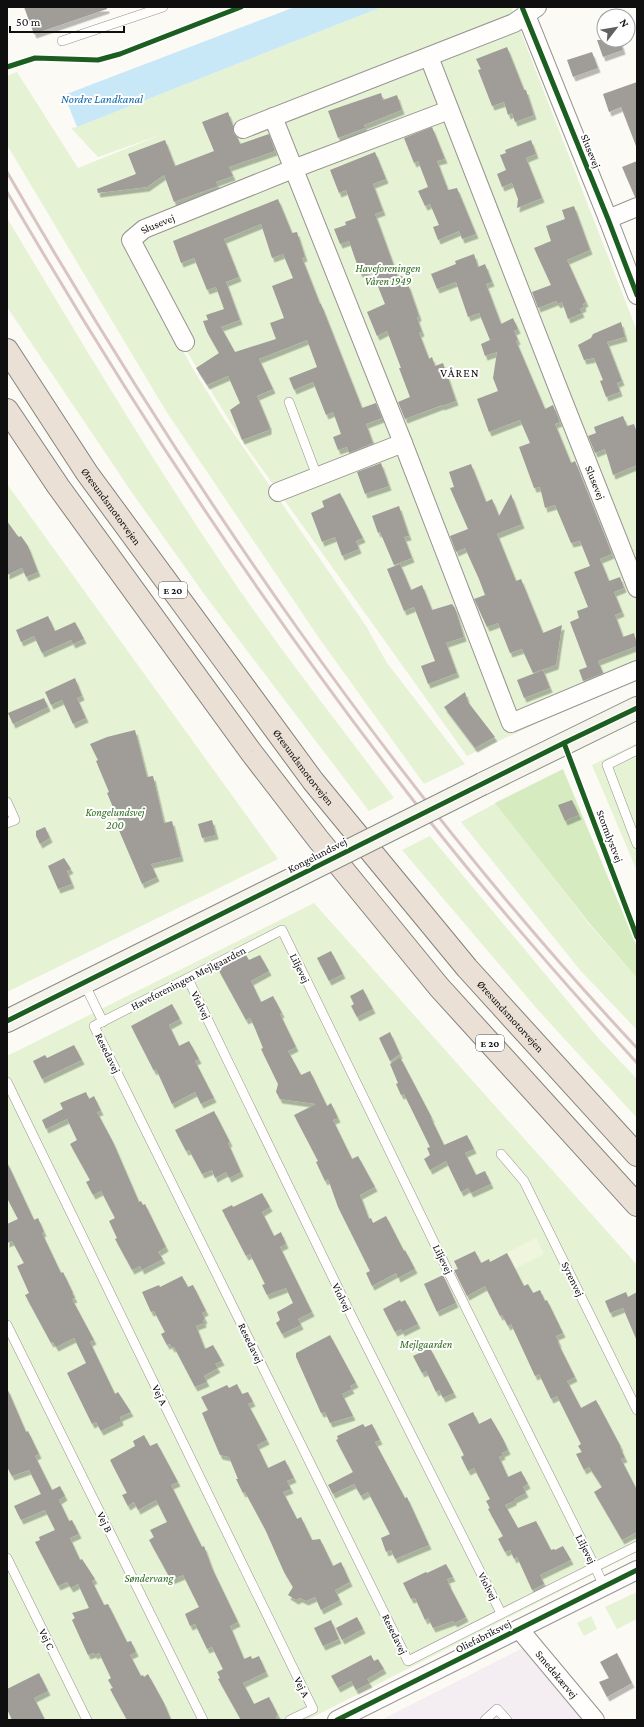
<svg xmlns="http://www.w3.org/2000/svg" width="644" height="1727" font-family="'Crimson Pro',serif">
<style>
.industrial{fill:#f4edf1}
.green{fill:#e5f2d3}
.forest{fill:#d6ebc0}
.pitch{fill:#eff6dd}
.water{fill:#c8e8f8}
.building{fill:#a09d99;fill-rule:evenodd;filter:url(#shadow)}
.lines{fill:none;stroke-linecap:round;stroke-linejoin:round}
.lane-casing{stroke:#969592;stroke-width:10}
.street-casing{stroke:#969592;stroke-width:20}
.secondary-casing{stroke:#8c8b89;stroke-width:24}
.highway-casing{stroke:#83827f;stroke-width:24}
.lane{stroke:#fffefd;stroke-width:9}
.street{stroke:#fffefd;stroke-width:18}
.secondary{stroke:#f5f4eb;stroke-width:22}
.highway{stroke:#ebe0d5;stroke-width:22}
.rail{stroke:#d9c4c4;stroke-width:3}
.secondary-bridge-casing{stroke:#8c8b89;stroke-width:24;stroke-linecap:butt}
.secondary-bridge{stroke:#f5f4eb;stroke-width:22}
.cycleway-casing{stroke:#fff;stroke-width:8}
.cycleway{stroke:#1b5e20;stroke-width:5}
.labels{text-anchor:middle;dominant-baseline:central;stroke-width:4;stroke-linejoin:round;paint-order:stroke}
.shield{fill:#fff;stroke:#575757;stroke-width:1}
.shield-label{font-size:10px;font-weight:bold;fill:#0f0f0f}
.street-label{font-size:11px;fill:#0f0f0f;stroke:#fff}
.park-label{font-size:11px;font-style:italic;fill:#2c6b1b;stroke:#fff}
.water-label{font-size:12px;font-style:italic;fill:#1067a9;stroke:#fff}
.neighbourhood-label{font-size:12px;letter-spacing:1px;fill:#0f0f0f;stroke:#fff}
</style>
<defs>
<filter id="shadow"><feDropShadow dx="2.5" dy="4.5" stdDeviation="0" flood-color="#0004"/></filter>
</defs>
<rect width="100%" height="100%" fill="#fcfaf4"/>
<path class="industrial" d="M523 1648 583 1720H381Z"/>
<g class="green">
<path d="M382 7H511L637 331V676L467 756 240 438 154 298 193 369 226 422 366 626 387 663 465 764 424 784 319 638 166 411 7 145V76L17 72 78 168 163 134 98 157 71 128 77 127Z"/>
<path d="M7 218C76 333 145 449 220 561 274 643 336 720 394 798L369 811 207 598 133 494 7 307Z"/>
<path d="M7 484 278 859 7 992Z"/>
<path d="M637 743V871L592 765Z"/>
<path d="M496 803 589 924 637 978V1030L580 970 461 822Z"/>
<path d="M430 836 600 1040 637 1079V1118L538 1010 402 850Z"/>
<path d="M314 903 637 1265V1552L307 1720H7V1056Z"/>
<path d="M637 1592V1619L617 1629 605 1607Z"/>
<path d="M591 1616 597 1629 584 1636 577 1623Z"/>
</g>
<path class="forest" d="M563 769 637 947V978L590 924 495 803Z"/>
<path class="pitch" d="M536 1238 544 1254 514 1269 506 1253Z"/>
<path class="water" d="M295 7H382L77 127 64 95Z"/>
<g class="building">
<path d="M24 7H107V9L34 34Z"/>
<path d="M597 40H620L623 50 603 57Z"/>
<path d="M507 47 524 90H526L534 115 515 122 512 113 508 115 504 102 492 106 478 70 481 69 476 59Z"/>
<path d="M592 52 598 68 573 77 567 60Z"/>
<path d="M637 82V146H636L621 107 609 112 603 94Z"/>
<path d="M381 93 383 100 397 95 402 110 364 125 365 128 338 138 328 111Z"/>
<path d="M228 112 233 126V133L238 138 240 144 269 134 275 151 229 167 233 176 216 182 218 186 174 202 164 175 147 187 98 193 97 189 136 174 128 154 165 140 175 166 214 151 202 122Z"/>
<path d="M432 127 445 159 437 161 448 190 457 188 476 234 462 239 459 231 438 240 433 227 439 225 430 204 425 206 418 191 428 187 418 161 414 163 404 138Z"/>
<path d="M531 140 536 154 526 158 542 198 517 208 518 199 512 183 502 187 497 174 506 170 500 155 506 153 505 150Z"/>
<path d="M375 152 386 179 373 184 383 211 375 214 398 277 402 276 406 285 408 284 419 316 417 318 422 332 419 333 429 359 432 357 435 366 443 363 456 401 442 406V405L405 419 398 402 410 397 399 368H401L387 331 377 336 367 312 385 304 371 269 360 273 349 241 340 244 334 229 346 225 345 222 356 218 346 190 339 193 330 170Z"/>
<path d="M637 161V197H635L622 167Z"/>
<path d="M278 199 292 233 297 232 305 257 302 258 320 304H321L362 408 376 403 382 418 366 424 373 443 349 453 347 447 338 450 333 437 341 434 333 412 326 415 313 382 294 390 289 378 317 367 307 340 259 359 273 389 257 396 269 425V430L242 440 230 410 240 403 228 376 207 385 196 368 219 353 207 332 203 321 208 320 206 315 224 309 216 287 207 290 194 258 181 263 173 241ZM261 224 272 258 283 254 293 278 272 286 284 318 270 323 276 339 235 352 221 327 240 320 226 282 239 277 224 239Z"/>
<path d="M574 206 590 250 567 260 586 302 583 304 584 307 580 309 582 313 568 319 562 302 558 304 556 301 538 308 532 292 551 285 534 248 551 241 546 226 565 219 562 210Z"/>
<path d="M474 254 478 267 485 264 492 282 486 284 501 324 513 318 518 329 514 331 518 340 516 341 545 409 553 405 560 422 555 424 571 463 575 461 612 554 600 559 609 581 620 577 624 588 614 592 622 612 615 615 623 637 634 633 637 646 598 661 603 673 583 681 579 670 587 667 570 622 579 618 577 611 588 607 574 572 590 566 580 541 571 543 555 505 545 508 540 487 534 488 519 447 530 443 520 420 489 432 477 399 498 391 493 378 497 352 485 356 481 344 490 340 479 313 468 317 456 282 437 289 431 274 456 264 455 261Z"/>
<path d="M621 322 625 337 607 342 622 381 617 383 620 392 606 397 600 381 603 380 594 358 584 360 578 345 591 338 593 334Z"/>
<path d="M623 416 627 426 634 424 637 433V465L613 475 605 449 595 453 588 436 596 433 594 427Z"/>
<path d="M381 463 389 486 365 494 357 472Z"/>
<path d="M471 464 486 502 492 499 499 516 511 494 522 524 497 534 516 581 521 579 543 633 562 625 556 665 533 673 522 649 510 653 498 623 487 627 474 599 485 595 479 579 465 548 456 552 450 536 468 529 450 488 454 487 449 472Z"/>
<path d="M340 493 363 538 356 541 359 549 342 556 335 537 322 542 311 513 324 507 322 501Z"/>
<path d="M399 506 409 536 404 537 412 558 394 565 380 532 378 533 372 516Z"/>
<path d="M7 521 17 535 19 537 21 536 28 546 38 572 26 577 22 568 7 575Z"/>
<path d="M400 564 411 590 422 585 432 610 452 604 455 608 464 637 446 643 457 673 428 684 421 666 435 661 414 607 404 611 387 569Z"/>
<path d="M48 616 55 631 75 622 84 639 73 644 71 640 42 653 34 636 21 642 16 630Z"/>
<path d="M543 670 550 688 524 698 517 680Z"/>
<path d="M75 678 82 696 77 698 86 718 73 724 62 700 51 705 45 692Z"/>
<path d="M465 692 468 702 495 737 475 748 444 707Z"/>
<path d="M44 698 48 707 13 724 8 713Z"/>
<path d="M135 730 147 777 153 776 164 823 172 821 181 857 151 864 157 877 142 884 118 828 121 826 107 793 109 792 96 761 98 760 90 744 107 737Z"/>
<path d="M572 800 579 815 565 821 558 805Z"/>
<path d="M212 820 216 835 202 838 198 824Z"/>
<path d="M45 827 50 838 40 844 36 836V831Z"/>
<path d="M64 858 71 869 67 871 72 884 58 889 48 866Z"/>
<path d="M331 951 343 974 329 981 317 958Z"/>
<path d="M246 955 249 960 260 955 269 971 251 981 261 1002 273 996 282 1013 280 1014 296 1047 288 1051 301 1075 310 1071 327 1106 331 1103 338 1118 333 1120 352 1159 358 1156 375 1187 360 1195 369 1219 371 1218 373 1223 386 1216 404 1251 405 1250 415 1269 398 1278 396 1273 372 1286 366 1273 370 1271 338 1207 328 1179 325 1181 316 1162 318 1161 294 1115 316 1104 280 1099 276 1092 278 1084 261 1049 263 1048 254 1026 250 1018 246 1020 218 969Z"/>
<path d="M363 989 373 1009 357 1017 351 1006 354 1004 350 996Z"/>
<path d="M172 1004 180 1019 169 1025 179 1046 189 1041 199 1059 195 1061 214 1098 201 1104 195 1092 172 1104 156 1069 154 1071 131 1026Z"/>
<path d="M390 1032 400 1054 390 1061 379 1038Z"/>
<path d="M74 1045 82 1060 42 1079 33 1061 45 1055 47 1058Z"/>
<path d="M400 1057 432 1118H431L444 1145 467 1135 474 1149 465 1153 476 1175 485 1171 491 1184 471 1193 468 1188 461 1192 446 1161 430 1170 424 1159 430 1155 427 1148 430 1147 404 1094 401 1095 396 1084 398 1083 390 1064Z"/>
<path d="M86 1092 89 1099 94 1096 101 1111 97 1112 113 1142 139 1202 141 1201 143 1205 145 1204 166 1247 158 1252 163 1259 142 1270 140 1266 132 1270 115 1239 117 1238 109 1221 115 1218 101 1191 93 1195 86 1182 90 1180 70 1144 77 1140 67 1119 46 1129 42 1120 63 1109 60 1103Z"/>
<path d="M214 1111 230 1142 228 1143 241 1172 229 1178 226 1172 215 1178 212 1170 202 1174 189 1150 186 1151 175 1130Z"/>
<path d="M7 1162 34 1220 38 1218 44 1232 42 1233 61 1273 63 1272 73 1293H72L75 1298 72 1299 94 1340 90 1342 115 1394 118 1392 131 1412 120 1417 121 1421 101 1431 96 1422 92 1424 67 1373 86 1363 74 1338 56 1347 53 1342 51 1343 25 1295 29 1293 17 1266 24 1263 12 1241 7 1243V1224L18 1219 7 1198Z"/>
<path d="M262 1193 270 1207 262 1212 274 1236 281 1232 286 1244 280 1247 312 1312 298 1319 301 1325 282 1334 276 1323 280 1320 277 1312 293 1303 286 1288 267 1295 262 1285 265 1284 250 1254 246 1256 222 1210 232 1205 233 1207Z"/>
<path d="M475 1251 481 1263 489 1259 490 1262 507 1253 524 1286 528 1284 533 1293 540 1290 545 1301 547 1300 563 1333 556 1336 559 1343H558L575 1377 567 1381 581 1408 596 1400 621 1447H620L625 1458 621 1459 637 1490V1532L622 1540 594 1492 602 1487 589 1467 584 1470 576 1454 582 1452 578 1446 581 1444 557 1396 551 1399 539 1374 535 1376 511 1324 508 1326 502 1315 500 1316 485 1286 467 1296 454 1270 458 1269 454 1261Z"/>
<path d="M443 1275 456 1303 437 1312 424 1284Z"/>
<path d="M182 1276 188 1287 193 1285 206 1311 202 1313 205 1319 203 1320 204 1323 196 1326 205 1349 213 1345 222 1361 215 1364 218 1368 204 1376 207 1382 195 1387 174 1347 172 1348 170 1344 167 1345 161 1334 165 1332 154 1311 151 1312 142 1292 159 1285 160 1287Z"/>
<path d="M626 1292 628 1297 637 1292V1341L623 1308 610 1313 605 1301Z"/>
<path d="M400 1300 401 1302 405 1300 418 1324 402 1332 401 1329 395 1332 383 1309Z"/>
<path d="M330 1335 356 1383 350 1386 352 1389 342 1394 353 1416 330 1423 325 1412 321 1413 296 1357V1353Z"/>
<path d="M430 1348 454 1393 443 1398 439 1390 436 1392 426 1371 422 1373 413 1356Z"/>
<path d="M237 1384 242 1394 248 1392 253 1402 248 1404 267 1440 257 1445 268 1468 285 1460 294 1478 287 1481 291 1489 283 1492 297 1519 301 1517 312 1540 320 1539 333 1566 341 1562 350 1582 335 1590 340 1600 321 1610 315 1597 306 1601 300 1598 296 1600 288 1595 293 1587 284 1572 265 1529 245 1492 243 1493 236 1479H238L229 1457 220 1455 202 1413 208 1410 201 1397 227 1385 229 1388Z"/>
<path d="M7 1388 26 1432 28 1431 39 1454 35 1456 52 1490 60 1486 65 1496 59 1500 69 1521 72 1520 79 1534 70 1538 80 1560 82 1559 95 1579 92 1581 104 1605 108 1604 127 1642 131 1641 136 1652 130 1655 141 1676 143 1675 144 1677 148 1674 164 1703 171 1720H127L110 1689 113 1688 108 1680 111 1678 99 1653 95 1655 94 1653 88 1655 72 1620 75 1618 72 1613 89 1608 78 1584 71 1588 67 1582 58 1586 35 1542 40 1540 39 1537 55 1530 45 1510 21 1520 14 1506 41 1494 29 1470 12 1476 7 1467Z"/>
<path d="M473 1412 479 1424 491 1418 503 1439 508 1450 502 1453 503 1455 499 1457 508 1477 521 1471 528 1484 523 1487 526 1493 514 1499V1501L505 1505 518 1528 536 1521 551 1550 554 1549 555 1550 563 1546 571 1560 540 1575 544 1584 532 1590 517 1557 514 1559 510 1550 505 1552 498 1539 503 1536 488 1509 490 1508 486 1501 490 1499 474 1468 468 1471 461 1457 464 1455 448 1424Z"/>
<path d="M363 1424 365 1427 372 1424 380 1440 375 1442 405 1498 407 1497 429 1545 395 1559 391 1550 386 1552 381 1538 390 1534 368 1492 361 1496 354 1484 333 1494 328 1485 353 1472 336 1440 338 1439 337 1436Z"/>
<path d="M144 1435 150 1446 157 1443 178 1482 171 1485 202 1547 204 1546 212 1568 238 1622 230 1626 244 1659 251 1656 252 1659 259 1656 266 1672 243 1683 254 1704 269 1697 278 1715 276 1716 277 1720H241L218 1679 220 1678 217 1672 223 1669 212 1647 207 1649 195 1624 190 1626 185 1614 199 1607 183 1575 171 1580 149 1540 154 1537 150 1530 167 1522 156 1500 138 1510 134 1502 128 1506 122 1495 127 1493 110 1460 135 1446 133 1441Z"/>
<path d="M446 1564 453 1577 447 1579 449 1583H448L466 1617 455 1623 453 1621 433 1628 428 1618 425 1620 415 1598 411 1599 403 1583 426 1572 427 1573Z"/>
<path d="M357 1617 363 1629 342 1640 336 1628Z"/>
<path d="M331 1620 339 1639 323 1646 314 1628Z"/>
<path d="M617 1653 632 1683 607 1697 599 1682 609 1678 600 1662Z"/>
<path d="M371 1655 374 1661 378 1659 384 1669 367 1679 370 1683 356 1690 351 1681 338 1688 331 1676Z"/>
<path d="M39 1673 48 1691 34 1698 45 1720H12L7 1709V1689Z"/>
</g>
<g class="lines">
<g class="lane-casing">
<g id="lane">
<path d="M62 41 163 7"/>
<path d="M289 402 317 476"/>
<path d="M637 750 607 765 637 844"/>
<path d="M7 802 15 820 7 823"/>
<path d="M188 979 353 1319 501 1613"/>
<path d="M84 983 103 1022"/>
<path d="M7 1082 313 1709 290 1720"/>
<path d="M501 1154 524 1181 637 1410"/>
<path d="M7 1325 203 1720"/>
<path d="M7 1558 87 1720"/>
<path d="M604 1586 595 1567 466 1308 282 930 94 1026 408 1661C484 1622 561 1584 637 1546"/>
<path d="M485 1720 497 1709 507 1720"/>
</g>
</g>
<g class="street-casing">
<g id="street">
<path d="M526 15 608 219 637 295"/>
<path id="s1" d="M429 57 556 383 637 588"/>
<path d="M273 117 403 443 511 723 637 670"/>
<path d="M243 129 514 23 537 7"/>
<path d="M608 219 637 207"/>
<path id="s2" d="M185 342 131 240 144 229 293 169 449 110"/>
<path d="M278 492 403 443"/>
<path id="s3" d="M519 1629 595 1720"/>
<path d="M337 1720 637 1570"/>
</g>
</g>
<g class="secondary-casing">
<g id="secondary">
<path d="M482 784 637 708"/>
<path d="M7 1021 292 879"/>
</g>
</g>
<g class="highway-casing">
<g id="highway">
<path id="s4" d="M7 350 87 473 313 781 467 968 637 1155"/>
<path d="M7 410 58 486 251 752 318 839 439 987 637 1205"/>
</g>
</g>
<use href="#lane" class="lane"/>
<use href="#street" class="street"/>
<use href="#secondary" class="secondary"/>
<use href="#highway" class="highway"/>
<g class="rail">
<path d="M7 172C187 483 391 785 637 1048"/>
<path d="M7 192C124 393 251 589 393 774 469 874 552 970 637 1063"/>
</g>
<g class="secondary-bridge-casing">
<path id="secondary-bridge" d="M292 879 482 784"/>
</g>
<use href="#secondary-bridge" class="secondary-bridge"/>
<g class="cycleway-casing">
<g id="cycleway">
<path d="M522 7 608 219 637 295"/>
<path d="M7 67 35 58 98 60 120 54 241 7"/>
<path d="M564 743 637 937"/>
<path d="M7 1021 564 743 637 708"/>
<path d="M337 1720 637 1570"/>
</g>
</g>
<use href="#cycleway" class="cycleway"/>
</g>
<g class="labels">
<g class="shield">
<rect x="159" y="582" width="28" height="16" rx="3"/>
<rect x="476" y="1035" width="28" height="16" rx="3"/>
</g>
<g class="shield-label">
<text x="173" y="590">E 20</text>
<text x="490" y="1043">E 20</text>
</g>
<g class="street-label">
<text transform="translate(591 151) rotate(68)">Slusevej</text>
<text stroke="none"><textPath href="#s2" startOffset="147">Slusevej</textPath></text>
<text stroke="none"><textPath href="#s1" startOffset="457">Slusevej</textPath></text>
<text stroke="none"><textPath href="#s4" startOffset="188">Øresundsmotorvejen</textPath></text>
<text stroke="none"><textPath href="#s4" startOffset="512">Øresundsmotorvejen</textPath></text>
<text transform="translate(610 836) rotate(69)">Stormlystvej</text>
<text transform="translate(317 855) rotate(-27)">Kongelundsvej</text>
<text transform="translate(300 968) rotate(64)">Liljevej</text>
<text transform="translate(188 978) rotate(-27)">Haveforeningen Mejlgaarden</text>
<text transform="translate(201 1005) rotate(64)">Violvej</text>
<text stroke="none"><textPath href="#s4" startOffset="836">Øresundsmotorvejen</textPath></text>
<text transform="translate(108 1053) rotate(64)">Resedavej</text>
<text transform="translate(443 1259) rotate(64)">Liljevej</text>
<text transform="translate(573 1279) rotate(64)">Syrenvej</text>
<text transform="translate(342 1297) rotate(64)">Violvej</text>
<text transform="translate(251 1343) rotate(64)">Resedavej</text>
<text transform="translate(160 1395) rotate(64)">Vej A</text>
<text transform="translate(105 1522) rotate(64)">Vej B</text>
<text transform="translate(586 1549) rotate(63)">Liljevej</text>
<text transform="translate(488 1586) rotate(63)">Violvej</text>
<text transform="translate(395 1634) rotate(64)">Resedavej</text>
<text transform="translate(483 1636) rotate(-27)">Oliefabriksvej</text>
<text transform="translate(47 1639) rotate(64)">Vej C</text>
<text stroke="none"><textPath href="#s3" startOffset="59">Smedekærvej</textPath></text>
<text transform="translate(302 1687) rotate(64)">Vej A</text>
</g>
<g class="park-label">
<text x="388" y="268">Haveforeningen<tspan x="388" dy="13">Våren 1949</tspan></text>
<text x="115" y="812">Kongelundsvej<tspan x="115" dy="13">200</tspan></text>
<text x="426" y="1344">Mejlgaarden</text>
<text x="149" y="1578">Søndervang</text>
</g>
<g class="water-label">
<text x="102" y="99">Nordre Landkanal</text>
</g>
<g class="neighbourhood-label">
<text x="460" y="373">VÅREN</text>
</g>
</g>
<rect width="644" height="1727" fill="none" stroke="#0f0f0f" stroke-width="16"/>
<g transform="translate(616 28) rotate(59)"><circle r="19" fill="#ffffff" stroke="#9f9f9f"/>
<path d="M0-3L7 15L0 10L-7 15Z" fill="#62615f"/>
<text y="-6" font-size="11" font-weight="bold" text-anchor="middle" fill="#0f0f0f">N</text>
</g>
<path d="M10 26v6h114v-6" fill="none" stroke="#0f0f0f" stroke-width="2"/>
<text x="16" y="26" font-size="12" fill="#0f0f0f" stroke="#ffffff" stroke-width="3" paint-order="stroke">50 m</text>
</svg>
